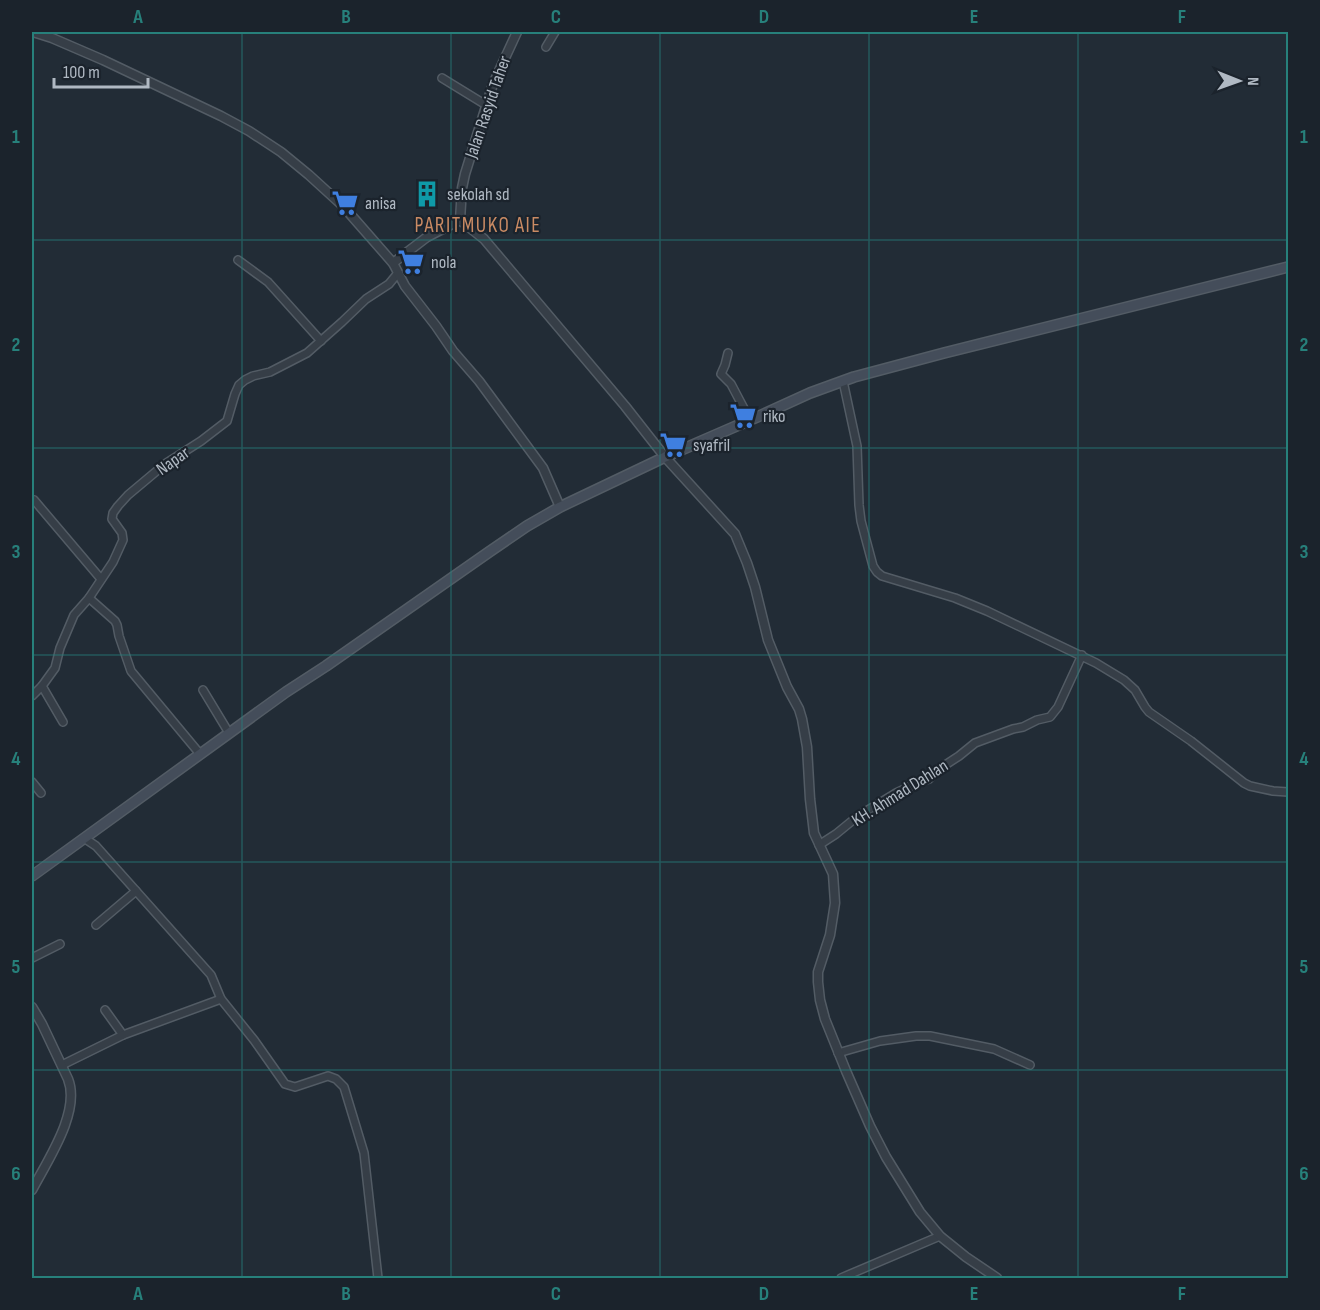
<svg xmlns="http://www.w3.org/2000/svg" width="1320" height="1310" font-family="'Sofia Sans Condensed',sans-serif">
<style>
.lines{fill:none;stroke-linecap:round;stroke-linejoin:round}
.minor-casing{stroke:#535c65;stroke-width:10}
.tertiary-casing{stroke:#535c65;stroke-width:11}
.secondary-casing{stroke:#535c65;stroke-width:12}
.minor{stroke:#363e47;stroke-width:7}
.tertiary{stroke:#363e47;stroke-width:8}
.secondary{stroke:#444d5a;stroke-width:9}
.grid{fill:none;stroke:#27807b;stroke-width:1.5;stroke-opacity:0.55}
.labels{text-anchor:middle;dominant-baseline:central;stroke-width:4.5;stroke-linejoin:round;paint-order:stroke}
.street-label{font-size:18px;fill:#b0b9c3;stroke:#1b232c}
.poi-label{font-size:18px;fill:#b0b9c3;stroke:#1b232c;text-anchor:start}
.quarter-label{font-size:21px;letter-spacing:1.5px;fill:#ca8b64;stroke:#1b232c}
.neatline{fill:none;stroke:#27807b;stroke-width:2}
.grid-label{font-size:20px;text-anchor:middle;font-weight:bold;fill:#27807b}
</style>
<rect width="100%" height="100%" fill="#222c36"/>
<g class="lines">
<g class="minor-casing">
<g id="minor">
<path d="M546 47 555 32"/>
<path d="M442 78 486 105"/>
<path d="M238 260 268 282 321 341"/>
<path d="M728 353 725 365 721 374 731 384 750 420"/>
<path d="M843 381 857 446 859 505 861 521 873 566 877 572 882 576 955 598 987 611 1096 663 1124 680 1135 690 1145 707 1149 712 1191 741 1244 783 1250 786 1273 791 1288 792"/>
<path d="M34 500 101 579"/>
<path d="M89 598 115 621 117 625 119 636 131 671 200 754"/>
<path d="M42 686 63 722"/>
<path d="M203 690 229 733"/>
<path d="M32 696 42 686 55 668 60 648 74 615 89 598 113 562 123 540 122 533 112 519 113 513 118 506 128 495 165 464 201 441 227 421 235 394 239 385 245 380 253 376 270 372 307 353 342 322 366 299 389 284 398 273"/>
<path d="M32 782 41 793"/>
<path d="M84 838 96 846 211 975 221 999 254 1040 285 1084 295 1087 328 1076 336 1079 344 1087 364 1153 378 1278"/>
<path d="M819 845 836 834 858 816 896 793 917 783 929 779 936 771 959 756 975 743 1013 729 1023 727 1037 720 1050 717 1058 707 1082 655"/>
<path d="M96 925 136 891"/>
<path d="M32 958 60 944"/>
<path d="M105 1010 123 1035"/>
<path d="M838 1053 880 1041 916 1036H930L994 1049 1030 1065"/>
<path d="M62 1065 123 1035 221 999"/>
<path d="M841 1278 940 1236"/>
</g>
</g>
<g class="tertiary-casing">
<g id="tertiary">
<path d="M33 32 52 38 103 60 221 116 249 131 281 152 309 175 343 206 393 263 405 286 436 326 453 351 479 381 543 468 560 507"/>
<path d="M460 220 484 239 625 406 665 457 735 534 747 563 755 587 768 640 787 687 799 709 802 719 807 747 810 799 814 833 833 874 835 903 830 935 818 972V982L820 1000 825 1019 846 1071 870 1126 886 1157 920 1212 940 1236 966 1257 997 1278"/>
<path d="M460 220 462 188 465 174 493 84 517 32"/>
<path d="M393 263 427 237 460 220"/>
<path d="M32 1007 42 1024 68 1079C81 1112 47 1161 32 1190"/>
</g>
</g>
<g class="secondary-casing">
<path id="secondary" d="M32 876 286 692 326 666 489 552 527 526 560 507 665 457 764 414 810 393 854 377 944 353 1288 267"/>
</g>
<use href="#minor" class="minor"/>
<use href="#tertiary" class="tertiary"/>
<use href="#secondary" class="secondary"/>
</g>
<path class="grid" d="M242 32V1278M451 32V1278M660 32V1278M869 32V1278M1078 32V1278M32 240H1288M32 448H1288M32 655H1288M32 862H1288M32 1070H1288"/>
<defs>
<g id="building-bare" transform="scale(2.07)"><path d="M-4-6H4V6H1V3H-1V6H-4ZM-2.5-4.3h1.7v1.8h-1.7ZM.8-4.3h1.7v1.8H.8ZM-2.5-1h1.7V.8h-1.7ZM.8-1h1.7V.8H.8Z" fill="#0f9aa8" stroke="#1b232c" stroke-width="2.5" paint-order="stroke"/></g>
<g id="supermarket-bare" transform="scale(2.07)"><path d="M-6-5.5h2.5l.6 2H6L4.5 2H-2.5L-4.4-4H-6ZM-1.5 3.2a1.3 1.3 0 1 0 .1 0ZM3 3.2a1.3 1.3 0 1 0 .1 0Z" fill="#3f7fe0" stroke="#1b232c" stroke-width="2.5" paint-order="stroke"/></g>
</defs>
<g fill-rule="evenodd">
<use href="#building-bare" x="427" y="194"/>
<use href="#supermarket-bare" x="345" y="203"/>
<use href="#supermarket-bare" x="411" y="262"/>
<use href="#supermarket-bare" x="743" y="416"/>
<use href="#supermarket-bare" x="673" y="445"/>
</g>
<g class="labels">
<g class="street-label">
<text transform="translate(488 107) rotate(-71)">Jalan Rasyid Taher</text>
<text transform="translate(173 461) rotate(-35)">Napar</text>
<text transform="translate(900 793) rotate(-32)">KH. Ahmad Dahlan</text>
</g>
<g class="poi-label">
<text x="447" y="194">sekolah sd</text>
<text x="365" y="203">anisa</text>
<text x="431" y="262">nola</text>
<text x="763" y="416">riko</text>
<text x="693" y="445">syafril</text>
</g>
<g class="quarter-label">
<text x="478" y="225">PARITMUKO AIE</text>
</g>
</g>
<rect width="1320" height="1310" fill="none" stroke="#1b232c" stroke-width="66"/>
<g transform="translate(1239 81) rotate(91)" stroke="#1b232c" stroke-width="4.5" paint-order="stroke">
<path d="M0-4.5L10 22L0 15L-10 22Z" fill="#b0b9c3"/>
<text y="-9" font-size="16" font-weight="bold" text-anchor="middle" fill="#b0b9c3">N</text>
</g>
<path d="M54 78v9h94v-9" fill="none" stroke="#b0b9c3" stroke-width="3"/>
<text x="63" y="78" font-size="18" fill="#b0b9c3" stroke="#1b232c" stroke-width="4.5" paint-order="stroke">100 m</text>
<rect x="33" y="33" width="1254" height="1244" class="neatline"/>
<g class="grid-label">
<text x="138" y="23">A</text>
<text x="346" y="23">B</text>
<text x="556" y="23">C</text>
<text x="764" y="23">D</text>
<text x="974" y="23">E</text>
<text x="1182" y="23">F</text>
<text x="16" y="143">1</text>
<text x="1304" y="143">1</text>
<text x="16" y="351">2</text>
<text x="1304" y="351">2</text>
<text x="16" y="558">3</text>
<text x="1304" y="558">3</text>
<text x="16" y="765">4</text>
<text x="1304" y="765">4</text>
<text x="16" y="973">5</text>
<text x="1304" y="973">5</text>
<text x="16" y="1180">6</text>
<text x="1304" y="1180">6</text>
<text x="138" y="1300">A</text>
<text x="346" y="1300">B</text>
<text x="556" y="1300">C</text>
<text x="764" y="1300">D</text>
<text x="974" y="1300">E</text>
<text x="1182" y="1300">F</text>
</g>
</svg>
